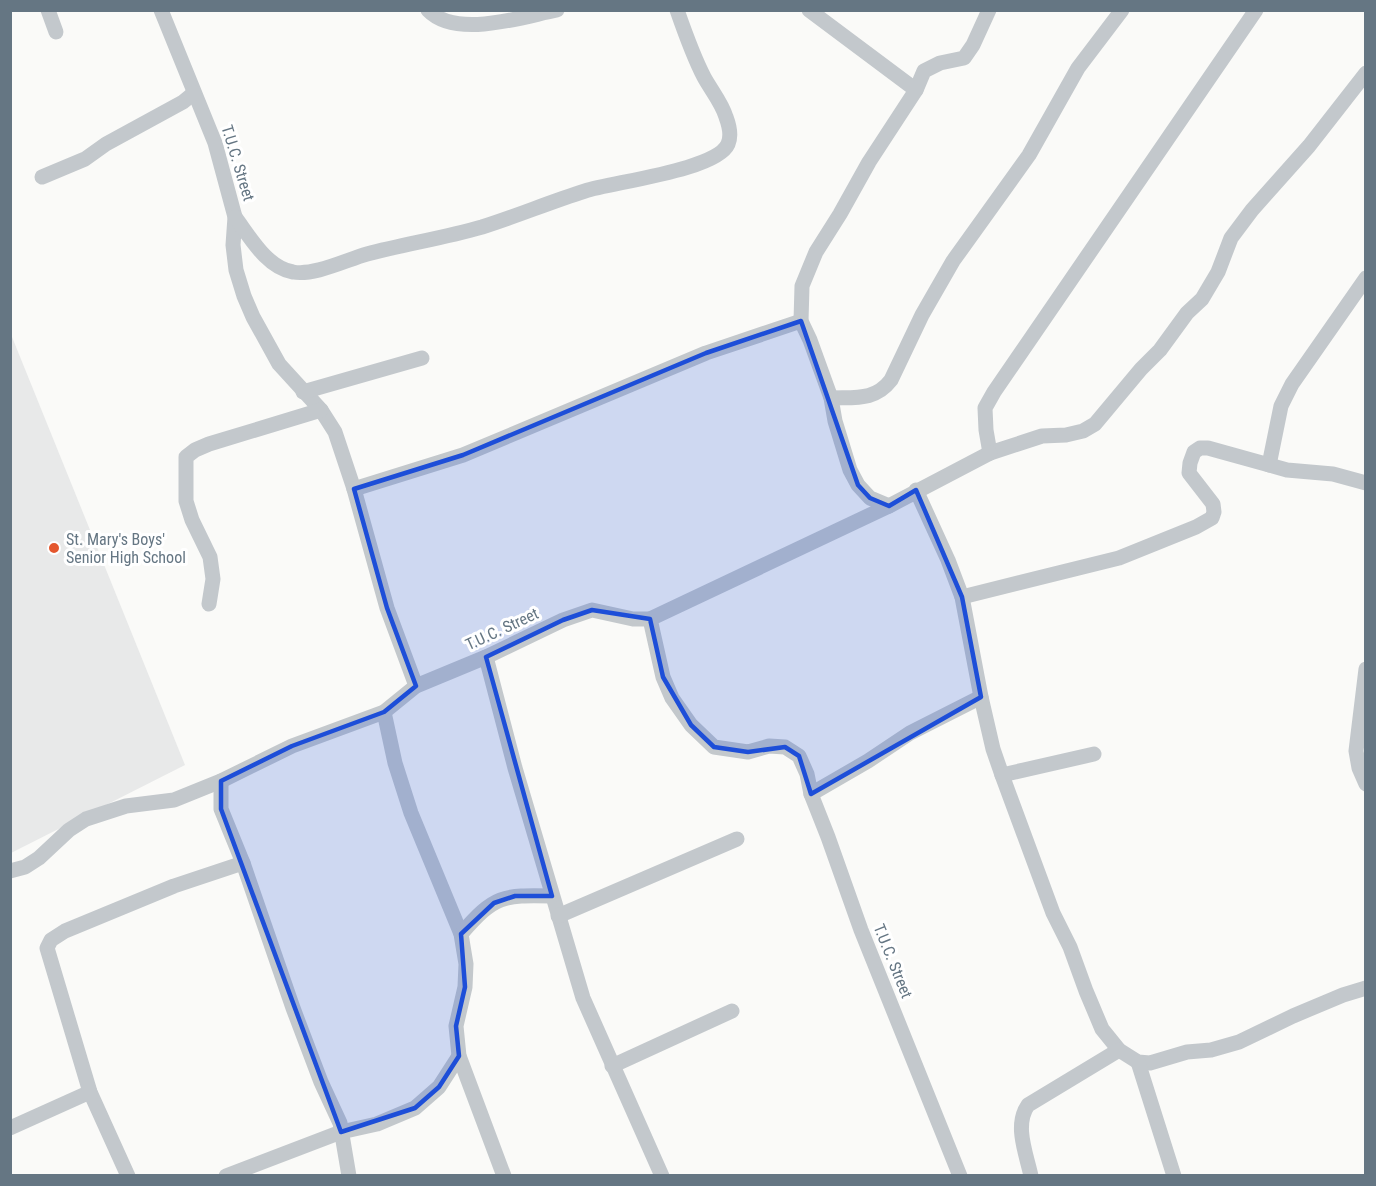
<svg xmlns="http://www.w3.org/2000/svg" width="1376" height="1186" font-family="'Roboto Condensed',sans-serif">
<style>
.built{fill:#e8e9e9}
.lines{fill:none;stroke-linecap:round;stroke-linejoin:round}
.street{stroke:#c3c8cc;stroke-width:15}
.marked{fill:#1d4ed8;fill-opacity:0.2;stroke:#1d4ed8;stroke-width:4.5;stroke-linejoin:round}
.poi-dot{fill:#e4572e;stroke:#fff;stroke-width:2}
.labels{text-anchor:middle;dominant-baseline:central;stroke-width:6;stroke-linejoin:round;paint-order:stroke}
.street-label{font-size:16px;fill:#657683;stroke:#fff}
.poi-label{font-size:16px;fill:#657683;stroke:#fff;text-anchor:start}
</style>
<rect width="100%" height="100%" fill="#fafaf8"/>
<path class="built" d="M10 332 185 765 11 853H10Z"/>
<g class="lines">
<g class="street">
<path d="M48 10 56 32"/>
<path d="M161 10 215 143 235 217 233 245 236 270 244 296 253 317 279 364 321 410 335 432 354 489 387 608 416 686"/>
<path d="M428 10C456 39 521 17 557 10"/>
<path d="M809 10 916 90"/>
<path d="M1256 10 994 392 985 408 986 430 990 453 1042 436 1066 435 1083 431 1095 424 1141 369 1160 350 1187 313 1202 299 1218 272 1231 238 1252 210 1309 146 1366 73"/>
<path d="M42 177 85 159 106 144 183 102 194 93"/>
<path d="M235 217C250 237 267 268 293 272 314 276 346 260 367 254 405 244 444 238 482 227 517 216 550 202 585 191 613 182 717 170 728 144 732 135 729 125 726 117 722 103 711 90 704 77 693 56 685 33 677 10"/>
<path d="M303 392 422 358"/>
<path d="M831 398C855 397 875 401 891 380L922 315 953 261 1029 155 1078 68 1122 10"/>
<path d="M1269 465 1281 406 1292 384 1366 278"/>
<path d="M354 489 463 455 706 353 801 321"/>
<path d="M916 490 948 560 962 597 981 697 993 749 1002 775 1053 913 1070 947 1086 991 1102 1029 1119 1050 1138 1062 1150 1063 1187 1052 1211 1050 1239 1042 1293 1016 1343 995 1366 988"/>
<path d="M889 506 870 498 858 485 850 470 835 421 831 398 810 340 801 321 802 286 816 252 840 214 869 162 916 90 924 71 940 63 964 58 973 45 989 10"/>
<path d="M962 597 1119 558 1196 527 1212 518 1214 512 1213 504 1189 473 1190 463 1194 452 1200 448H1208L1287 470 1333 474 1366 483"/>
<path d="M209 604 213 579 210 557 192 520 186 501V457L195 450 209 444 321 410"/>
<path d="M650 619 889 506 990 453"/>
<path d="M486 657 515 768 583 998 662 1176"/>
<path d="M1366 669 1356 751 1359 768 1366 784"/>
<path d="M384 712 395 763 411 813 461 934 466 964 465 987 456 1026 459 1056 504 1176"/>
<path d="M1002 775 1094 754"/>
<path d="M221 781V809L243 863 293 1008 321 1082 340 1123 349 1176"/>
<path d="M811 794 868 761 910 733 981 697"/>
<path d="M10 871 25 867 39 858 69 830 86 819 126 806 174 800 221 781 292 746 384 712 416 686 486 657 563 620 592 610 633 619H650L663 677 672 698 691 725 714 747 748 752 769 746 785 747 799 756 807 774 811 794 828 837 861 930 960 1176"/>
<path d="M558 916 737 839"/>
<path d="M461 934C495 895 502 895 552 896"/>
<path d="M1138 1062 1174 1176"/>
<path d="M612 1066 732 1011"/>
<path d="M10 1128 90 1092"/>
<path d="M128 1176 90 1092 47 948 51 940 65 931 174 886 243 863"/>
<path d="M226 1176 341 1132 377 1124 415 1108 439 1087 459 1056"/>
<path d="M1031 1176C1026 1153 1014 1125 1028 1105L1119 1050"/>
</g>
</g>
<path class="marked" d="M801 321 858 485 870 498 889 506 916 490 962 597 981 697 811 794 799 756 785 747 748 752 714 747 691 725 663 677 650 619 592 610 563 620 486 657 552 896H515L494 903 461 934 465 987 456 1026 459 1056 439 1087 415 1108 341 1132 221 809V781L292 746 384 712 416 686 387 608 354 489 463 455 706 353Z"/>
<circle class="poi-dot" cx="54" cy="548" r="6"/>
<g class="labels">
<g class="street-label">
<text transform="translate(238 163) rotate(73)">T.U.C. Street</text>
<text transform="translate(502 629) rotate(-25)">T.U.C. Street</text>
<text transform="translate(893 961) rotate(68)">T.U.C. Street</text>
</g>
<g class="poi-label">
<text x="66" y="539">St. Mary's Boys'<tspan x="66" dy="18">Senior High School</tspan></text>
</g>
</g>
<rect width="1376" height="1186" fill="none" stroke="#657683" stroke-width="24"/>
</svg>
